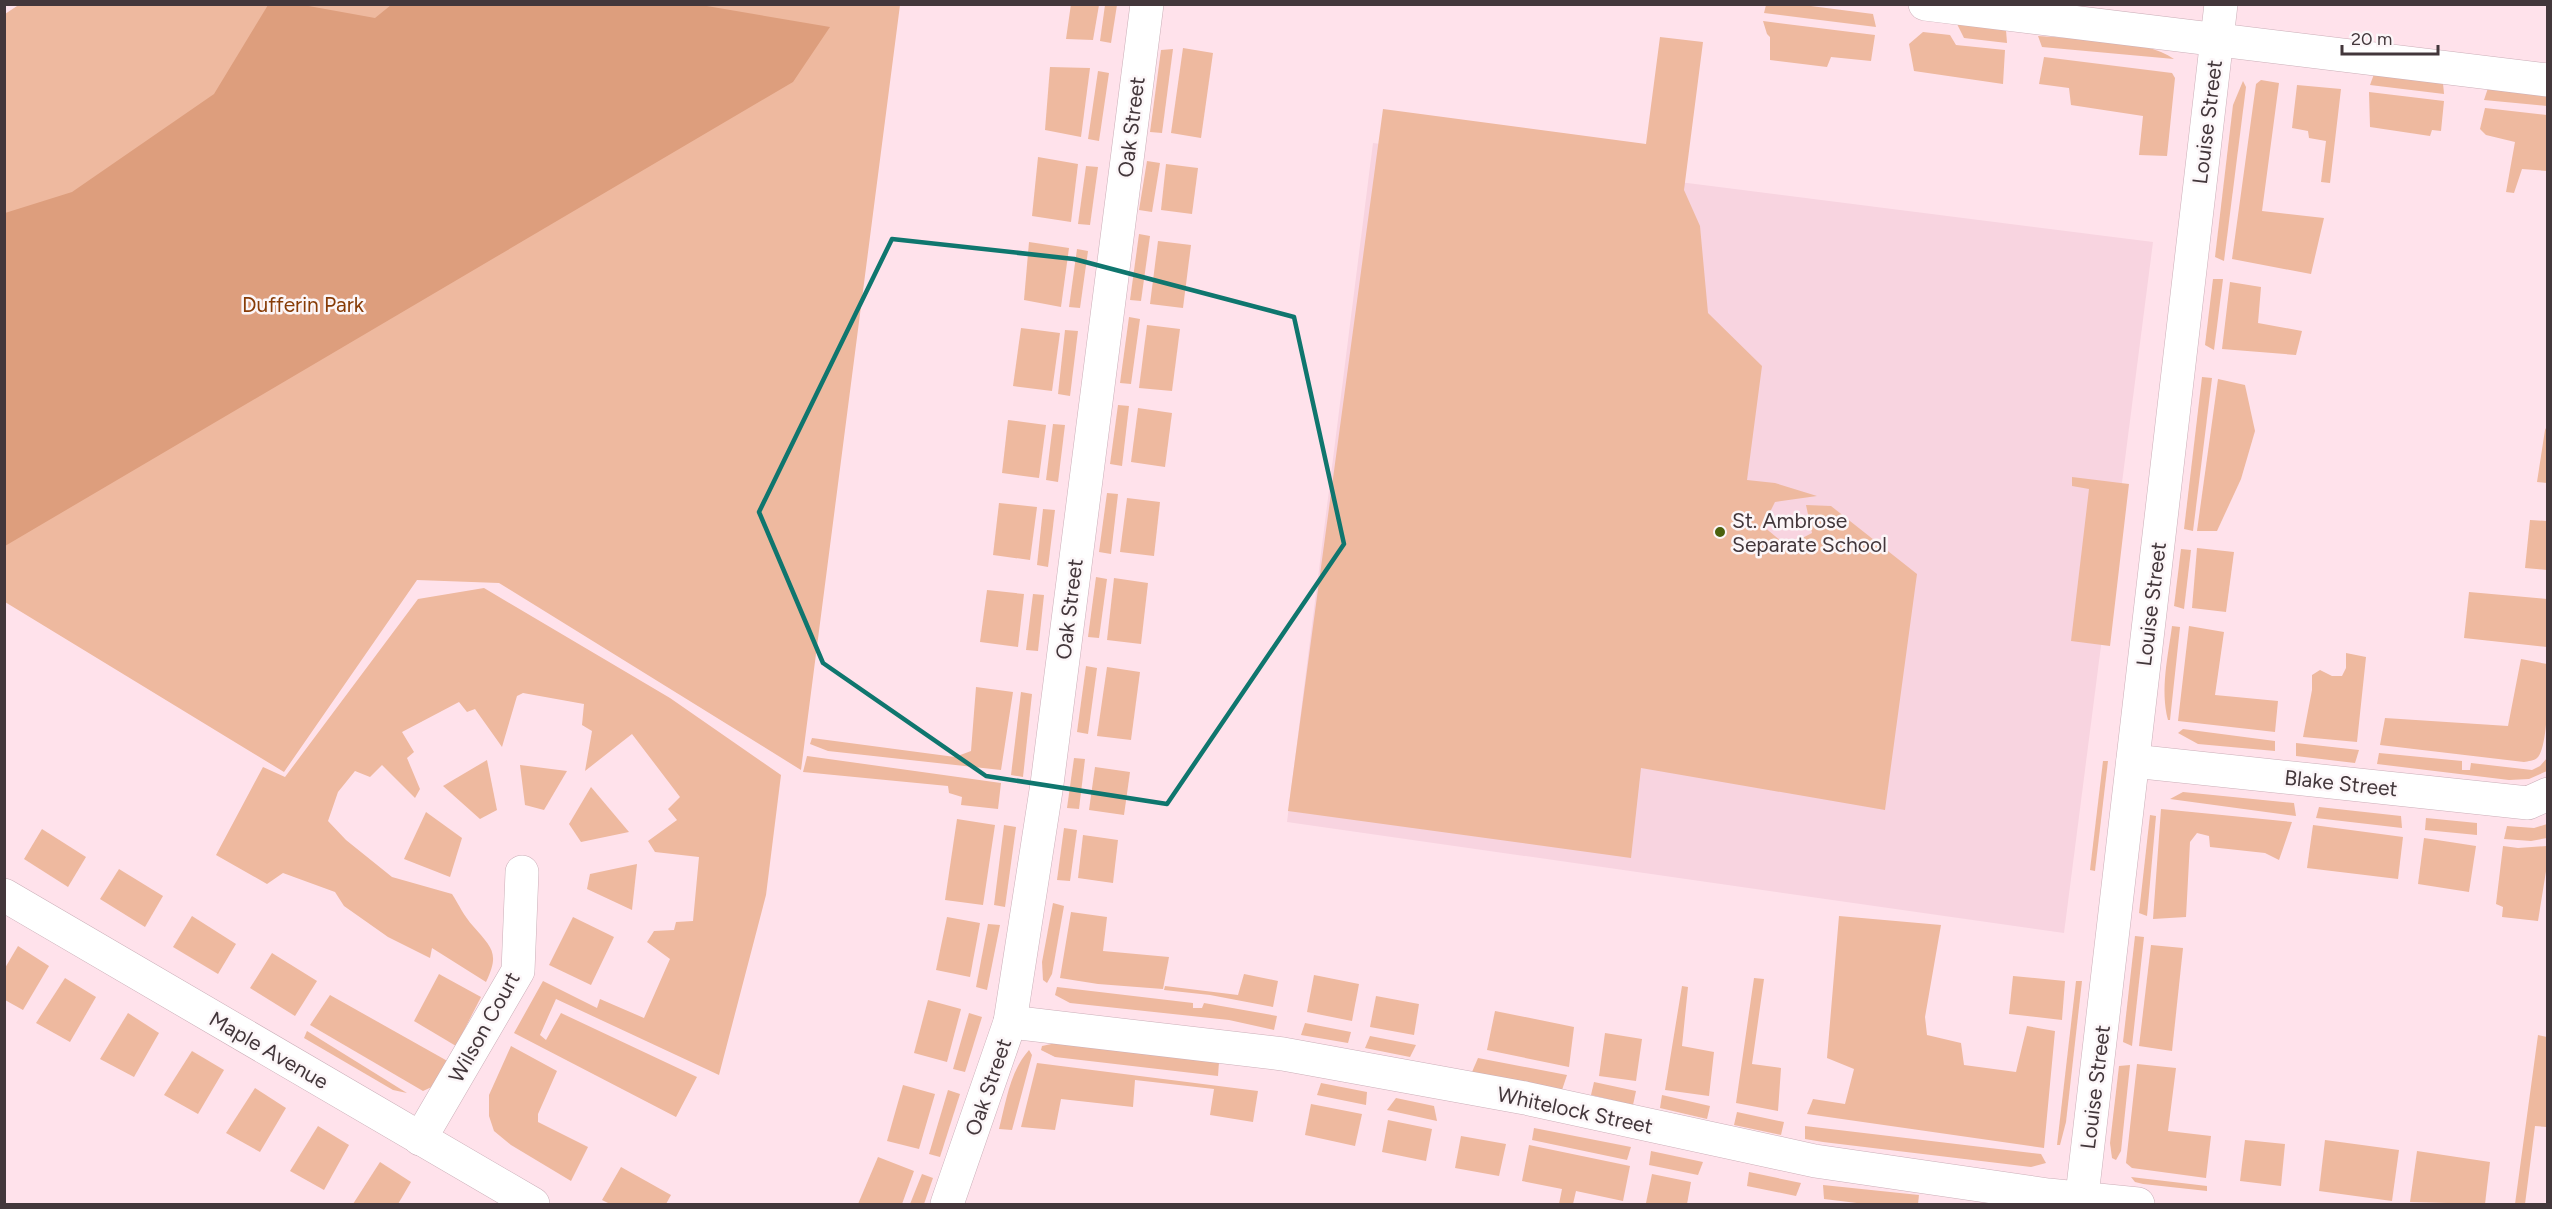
<svg xmlns="http://www.w3.org/2000/svg" width="2552" height="1209" font-family="Figtree,sans-serif">
<style>
.built{fill:#f8d4e0}
.green{fill:#eeb99f}
.forest{fill:#dd9e7d}
.lines{fill:none;stroke-linecap:round;stroke-linejoin:round}
.minor-casing{stroke:#cbafb8;stroke-width:34}
.minor{stroke:#fff;stroke-width:33}
.marked{fill:none;stroke:#0f766e;stroke-width:4.5;stroke-linejoin:round}
.poi-dot{fill:#4b610d;stroke:#fcf6f8;stroke-width:2}
.labels{text-anchor:middle;dominant-baseline:central;stroke-width:5;stroke-linejoin:round;paint-order:stroke}
.street-label{font-size:21px;fill:#43373b;stroke:#fcf6f8}
.park-label{font-size:21px;fill:#873c07;stroke:#fcf6f8}
.poi-label{font-size:21px;fill:#43373b;stroke:#fcf6f8;text-anchor:start}
</style>
<rect width="100%" height="100%" fill="#ffe2eb"/>
<path class="built" d="M1373 143 2153 242 2064 933 1287 822Z"/>
<g class="green">
<path d="M20 4 900 5 801 770 499 583 417 580 284 772 5 602V14Z"/>
<path d="M1071 4 1099 5 1093 40 1066 39Z"/>
<path d="M1105 5H1117L1111 43 1100 41Z"/>
<path d="M1766 5H1803L1873 14 1876 27 1764 13Z"/>
<path d="M1763 21 1875 35 1871 61 1831 57 1827 67 1770 60V37L1767 34Z"/>
<path d="M1957 24 2006 30 2007 43 1964 38Z"/>
<path d="M1923 32 1950 35 1956 45 2005 50 2003 84 1914 71 1909 44Z"/>
<path d="M2038 36C2076 39 2144 38 2174 59L2042 47Z"/>
<path d="M1660 37 1703 42 1684 190 1700 226 1708 313 1762 366 1747 480 1775 483 1817 496 1775 502 1763 526 1787 546 1812 533 1806 505 1831 506 1917 574 1885 810 1641 768 1631 858 1288 811 1383 109 1646 144Z"/>
<path d="M1183 48 1213 53 1201 138 1171 133Z"/>
<path d="M1173 49 1162 133 1150 132 1161 50Z"/>
<path d="M2044 57 2172 73 2175 78 2167 156 2139 155 2143 116 2071 105 2069 88 2039 84Z"/>
<path d="M1050 67 1090 68 1081 137 1045 130Z"/>
<path d="M1098 71 1109 73 1099 141 1088 139Z"/>
<path d="M2374 74 2443 83 2444 94 2370 85Z"/>
<path d="M2261 80 2279 83 2262 211 2324 218 2311 274 2232 259 2256 84Z"/>
<path d="M2243 81 2246 87 2224 261 2215 257 2233 105Z"/>
<path d="M2297 85 2341 89 2330 183 2321 182 2326 141 2309 138 2308 131 2292 128Z"/>
<path d="M2488 88 2547 95V106L2484 100Z"/>
<path d="M2369 92 2444 101 2441 131 2432 130 2430 136 2370 127Z"/>
<path d="M2485 108 2547 115V171L2522 169 2514 193 2506 192 2515 142 2486 135 2480 129Z"/>
<path d="M1038 157 1078 164 1071 222 1032 216Z"/>
<path d="M1147 161 1160 163 1152 212 1139 210Z"/>
<path d="M1166 164 1198 168 1192 214 1161 210Z"/>
<path d="M1086 166 1098 167 1090 225 1078 224Z"/>
<path d="M1139 234 1150 236 1141 301 1130 300Z"/>
<path d="M1158 241 1191 245 1183 308 1150 304Z"/>
<path d="M1029 242 1069 248 1061 307 1024 300Z"/>
<path d="M1077 249 1088 251 1080 308 1069 307Z"/>
<path d="M2213 279H2223L2214 350 2205 345Z"/>
<path d="M2230 282 2261 287 2258 323 2302 331 2296 355 2222 349Z"/>
<path d="M1129 317 1140 319 1131 384 1120 383Z"/>
<path d="M1147 325 1180 329 1172 391 1139 388Z"/>
<path d="M1021 328 1060 333 1052 391 1013 386Z"/>
<path d="M1065 330 1078 331 1070 396 1058 394Z"/>
<path d="M2202 377 2212 378 2193 531 2184 529Z"/>
<path d="M2218 379 2245 385 2255 431 2241 479 2217 531H2197Z"/>
<path d="M1118 405 1129 406 1122 466 1110 464Z"/>
<path d="M1138 408 1172 413 1165 467 1131 462Z"/>
<path d="M1008 420 1046 425 1039 478 1002 473Z"/>
<path d="M1053 424 1065 425 1058 482 1046 480Z"/>
<path d="M2547 426V483L2537 482 2545 430Z"/>
<path d="M2072 477 2129 484 2110 646 2071 641 2089 489 2072 486Z"/>
<path d="M1107 493 1118 494 1111 554 1099 552Z"/>
<path d="M1127 498 1160 502 1154 556 1120 552Z"/>
<path d="M999 503 1037 507 1030 560 993 555Z"/>
<path d="M1043 509 1055 510 1048 567 1037 565Z"/>
<path d="M2530 520 2547 521V570L2525 568Z"/>
<path d="M2197 548 2234 552 2226 612 2192 608Z"/>
<path d="M2181 549 2191 550 2184 609 2174 606Z"/>
<path d="M1096 577 1107 579 1099 638 1088 637Z"/>
<path d="M1114 578 1148 583 1141 644 1107 640Z"/>
<path d="M484 588 670 698 781 775 766 895 719 1075 556 999 540 1035 546 1040 561 1013 697 1077 676 1117 514 1033 543 981 597 1008 600 999 644 1018 670 959 647 942 654 931 674 930 676 922 693 921 699 857 655 852 648 841 677 820 668 809 680 797 632 734 585 771 592 731 582 725 584 704 523 693 517 696 502 747 475 709 467 712 459 702 402 732 414 752 407 758 420 789 415 798 382 765 370 777 355 771 338 792 328 821 346 840 392 877 452 894C459 905 464 916 473 926 492 948 500 953 486 982L432 948 430 958 388 937 344 906 335 892 283 873 267 884 216 855 263 767 285 777 418 599Z"/>
<path d="M987 590 1024 594 1018 647 980 642Z"/>
<path d="M2469 592 2547 599V647L2464 638Z"/>
<path d="M1033 594 1044 595 1038 651 1026 650Z"/>
<path d="M2172 626 2180 627 2170 720H2168C2160 689 2168 657 2172 626Z"/>
<path d="M2189 626 2224 632 2215 695 2278 701 2275 732 2178 721Z"/>
<path d="M2346 653 2366 657 2357 742 2303 737 2312 690V675L2320 670 2332 676H2342L2346 668Z"/>
<path d="M2521 659 2547 664C2548 682 2549 747 2537 758 2534 761 2528 761 2524 762L2380 745 2385 718 2508 726Z"/>
<path d="M1086 666 1097 668 1088 734 1077 732Z"/>
<path d="M1107 667 1140 672 1131 740 1097 736Z"/>
<path d="M976 687 1013 692 1001 770 828 751 810 744 812 738 955 757 971 751Z"/>
<path d="M1021 692 1032 694 1023 777 1011 775Z"/>
<path d="M2183 729 2275 741V751L2198 744 2178 733Z"/>
<path d="M2296 743 2359 750 2355 763 2296 756Z"/>
<path d="M2379 753 2462 761V770H2470L2471 763 2532 770 2540 766 2547 758V771L2529 779 2509 780 2377 764Z"/>
<path d="M807 756 1001 783 998 809 961 805 962 797 949 793 948 786 803 772Z"/>
<path d="M1074 758 1085 759 1079 809 1067 808Z"/>
<path d="M487 760 497 810 480 819 443 786Z"/>
<path d="M2103 761H2108L2095 871 2090 870Z"/>
<path d="M520 765 567 771 544 810 525 805Z"/>
<path d="M1095 767 1130 772 1124 815 1089 810Z"/>
<path d="M591 787 629 832 581 842 569 824Z"/>
<path d="M2183 792 2294 803 2296 816 2170 799Z"/>
<path d="M2319 807 2401 816 2402 828 2316 818Z"/>
<path d="M2161 809 2292 822 2279 860 2265 853 2210 847 2209 836 2197 833 2190 842 2186 917 2153 919Z"/>
<path d="M426 812 462 838 450 877 404 859Z"/>
<path d="M2150 815 2156 816 2147 916 2139 913Z"/>
<path d="M2426 818 2477 823V835L2425 830Z"/>
<path d="M957 819 995 825 983 905 945 900Z"/>
<path d="M2547 824V838L2531 841 2504 839 2507 826 2534 828Z"/>
<path d="M1004 825 1016 827 1005 907 994 905Z"/>
<path d="M2313 825 2403 837 2398 879 2307 868Z"/>
<path d="M1064 828 1077 830 1070 881 1057 880Z"/>
<path d="M42 829 86 857 68 887 24 859Z"/>
<path d="M1083 835 1118 840 1113 883 1078 878Z"/>
<path d="M2424 838 2476 846 2469 892 2418 884Z"/>
<path d="M2503 846 2518 848 2547 846V865L2538 921 2502 917 2503 907 2496 904Z"/>
<path d="M637 864 632 910 587 889 590 874Z"/>
<path d="M119 869 163 896 145 927 100 899Z"/>
<path d="M1053 903 1064 906 1052 974 1047 983 1043 980 1042 962Z"/>
<path d="M1071 912 1107 917 1103 951 1169 957 1163 989 1098 984 1060 978Z"/>
<path d="M192 916 236 944 218 974 173 947Z"/>
<path d="M1839 916 1941 925 1925 1017 1927 1035 1961 1043 1964 1065 2016 1072 2027 1026 2055 1031 2044 1148 1807 1114 1813 1099 1845 1104 1854 1069 1827 1058Z"/>
<path d="M573 917 614 937 591 985 549 965Z"/>
<path d="M947 917 980 923 970 977 936 970Z"/>
<path d="M988 924 1000 925 987 990 976 987Z"/>
<path d="M2135 936 2144 937 2132 1046 2123 1042Z"/>
<path d="M2151 945 2183 948 2172 1051 2139 1046Z"/>
<path d="M18 946 49 966 23 1010 5 1000V968Z"/>
<path d="M272 953 317 981 295 1016 250 988Z"/>
<path d="M439 974 481 997 456 1046 414 1021Z"/>
<path d="M1244 974 1278 981 1273 1007 1210 995 1164 990 1165 986 1238 995Z"/>
<path d="M1314 975 1359 984 1352 1021 1307 1012Z"/>
<path d="M2013 976 2065 981 2062 1020 2009 1014Z"/>
<path d="M65 978 96 997 70 1042 36 1023Z"/>
<path d="M1754 978 1764 979 1752 1064 1781 1068 1778 1111 1736 1103Z"/>
<path d="M2076 981H2082L2066 1122 2060 1145H2057Z"/>
<path d="M1682 986 1688 987 1682 1046 1714 1052 1709 1096 1665 1090Z"/>
<path d="M1057 987 1193 1003V1008H1202L1204 1003 1277 1016 1274 1030 1229 1020 1070 1003 1055 995Z"/>
<path d="M330 995 451 1063 436 1085 423 1091 310 1025Z"/>
<path d="M1376 996 1419 1004 1414 1035 1370 1027Z"/>
<path d="M928 1000 961 1009 947 1062 914 1053Z"/>
<path d="M1495 1011 1574 1027 1569 1067 1487 1050Z"/>
<path d="M128 1013 159 1033 134 1077 100 1059Z"/>
<path d="M969 1013 982 1017 965 1072 953 1069Z"/>
<path d="M1305 1023 1351 1032 1348 1043 1301 1035Z"/>
<path d="M307 1031 407 1093 393 1090 304 1038Z"/>
<path d="M1605 1033 1642 1039 1636 1081 1599 1076Z"/>
<path d="M2538 1035 2547 1037V1127L2535 1126 2525 1204H2515Z"/>
<path d="M1370 1036 1416 1045 1410 1057 1365 1048Z"/>
<path d="M1056 1043 1219 1062 1218 1076 1055 1057 1041 1050 1042 1046Z"/>
<path d="M511 1046 557 1071 538 1114V1122L588 1147 571 1181 511 1145 494 1131 489 1116V1095Z"/>
<path d="M1029 1050 1032 1055 1012 1130 999 1129C1006 1102 1010 1071 1029 1050Z"/>
<path d="M192 1051 224 1070 198 1114 164 1095Z"/>
<path d="M1478 1058 1567 1075 1562 1090 1472 1072Z"/>
<path d="M1037 1063 1258 1091 1253 1122 1210 1115 1214 1089 1135 1080 1133 1107 1061 1099 1055 1130 1021 1127Z"/>
<path d="M2137 1064 2176 1068 2168 1131 2211 1136 2206 1178 2132 1168 2126 1163Z"/>
<path d="M2130 1065 2121 1151 2116 1160 2112 1158 2110 1143 2119 1066Z"/>
<path d="M1594 1082 1636 1091 1633 1105 1591 1095Z"/>
<path d="M1321 1083 1367 1092 1366 1105 1317 1095Z"/>
<path d="M903 1085 935 1094 919 1149 887 1141Z"/>
<path d="M255 1088 286 1108 260 1152 226 1133Z"/>
<path d="M948 1090 960 1094 940 1157 929 1154Z"/>
<path d="M1662 1095 1710 1106 1707 1119 1660 1108Z"/>
<path d="M1396 1098 1434 1106 1437 1121 1387 1110Z"/>
<path d="M1311 1104 1362 1114 1355 1146 1305 1135Z"/>
<path d="M1737 1112 1784 1122 1781 1135 1734 1125Z"/>
<path d="M1388 1120 1432 1129 1426 1161 1382 1152Z"/>
<path d="M318 1126 349 1145 324 1190 290 1171Z"/>
<path d="M1805 1126 2041 1154 2046 1163 2031 1167 1823 1142 1805 1139Z"/>
<path d="M1534 1128 1631 1147 1627 1160 1532 1140Z"/>
<path d="M1461 1136 1506 1144 1499 1176 1455 1168Z"/>
<path d="M2245 1140 2285 1144 2281 1186 2240 1181Z"/>
<path d="M2325 1140 2399 1150 2392 1201 2319 1191Z"/>
<path d="M1529 1145 1630 1166 1623 1201 1576 1191 1573 1204H1559L1562 1189 1522 1181Z"/>
<path d="M1651 1151 1703 1162 1698 1175 1649 1165Z"/>
<path d="M2417 1151 2490 1162 2485 1204 2410 1202Z"/>
<path d="M878 1157 914 1171 902 1204H858Z"/>
<path d="M380 1162 411 1182 398 1204H353Z"/>
<path d="M621 1167 671 1195 666 1204H610L602 1200Z"/>
<path d="M1749 1172 1801 1183 1796 1196 1747 1186Z"/>
<path d="M922 1174 933 1178 924 1204H910Z"/>
<path d="M1652 1174 1691 1182 1687 1204 1646 1203Z"/>
<path d="M2131 1177 2207 1186V1191L2143 1184 2135 1182Z"/>
<path d="M1823 1185 1919 1195 1918 1204H1865L1824 1199Z"/>
</g>
<path class="forest" d="M391 5H701L830 27 793 82 5 546V213L72 192 214 94 268 5H303L375 18Z"/>
<g class="lines">
<g class="minor-casing">
<g id="minor">
<path d="M1925 4 2548 80"/>
<path d="M2133 761 2528 803 2548 794"/>
<path d="M4 895 533 1204"/>
<path d="M1010 1022 1283 1054 1525 1098 1815 1161 2048 1195 2138 1204"/>
<path d="M420 1139 518 971 522 872"/>
<path d="M947 1204 1010 1022 1047 784 1147 4"/>
<path d="M2081 1204 2221 4"/>
</g>
</g>
<use href="#minor" class="minor"/>
</g>
<path class="marked" d="M892 239 1074 259 1294 317 1344 544 1167 804 986 776 823 663 759 512Z"/>
<circle class="poi-dot" cx="1720" cy="532" r="6"/>
<g class="labels">
<g class="street-label">
<text transform="translate(2207 122) rotate(-83)">Louise Street</text>
<text transform="translate(1131 127) rotate(-83)">Oak Street</text>
<text transform="translate(2151 604) rotate(-83)">Louise Street</text>
<text transform="translate(1069 609) rotate(-83)">Oak Street</text>
<text transform="translate(2341 783) rotate(6)">Blake Street</text>
<text transform="translate(484 1027) rotate(-61)">Wilson Court</text>
<text transform="translate(269 1050) rotate(30)">Maple Avenue</text>
<text transform="translate(988 1087) rotate(-71)">Oak Street</text>
<text transform="translate(2095 1087) rotate(-83)">Louise Street</text>
<text transform="translate(1575 1110) rotate(12)">Whitelock Street</text>
</g>
<g class="park-label">
<text x="303" y="304">Dufferin Park</text>
</g>
<g class="poi-label">
<text x="1732" y="520">St. Ambrose<tspan x="1732" dy="24">Separate School</tspan></text>
</g>
</g>
<rect width="2552" height="1209" fill="none" stroke="#43373b" stroke-width="12"/>
<path d="M2342 45v9h96v-9" fill="none" stroke="#43373b" stroke-width="3"/>
<text x="2351" y="45" font-size="18" fill="#43373b" stroke="#fcf6f8" stroke-width="4.5" paint-order="stroke">20 m</text>
</svg>
